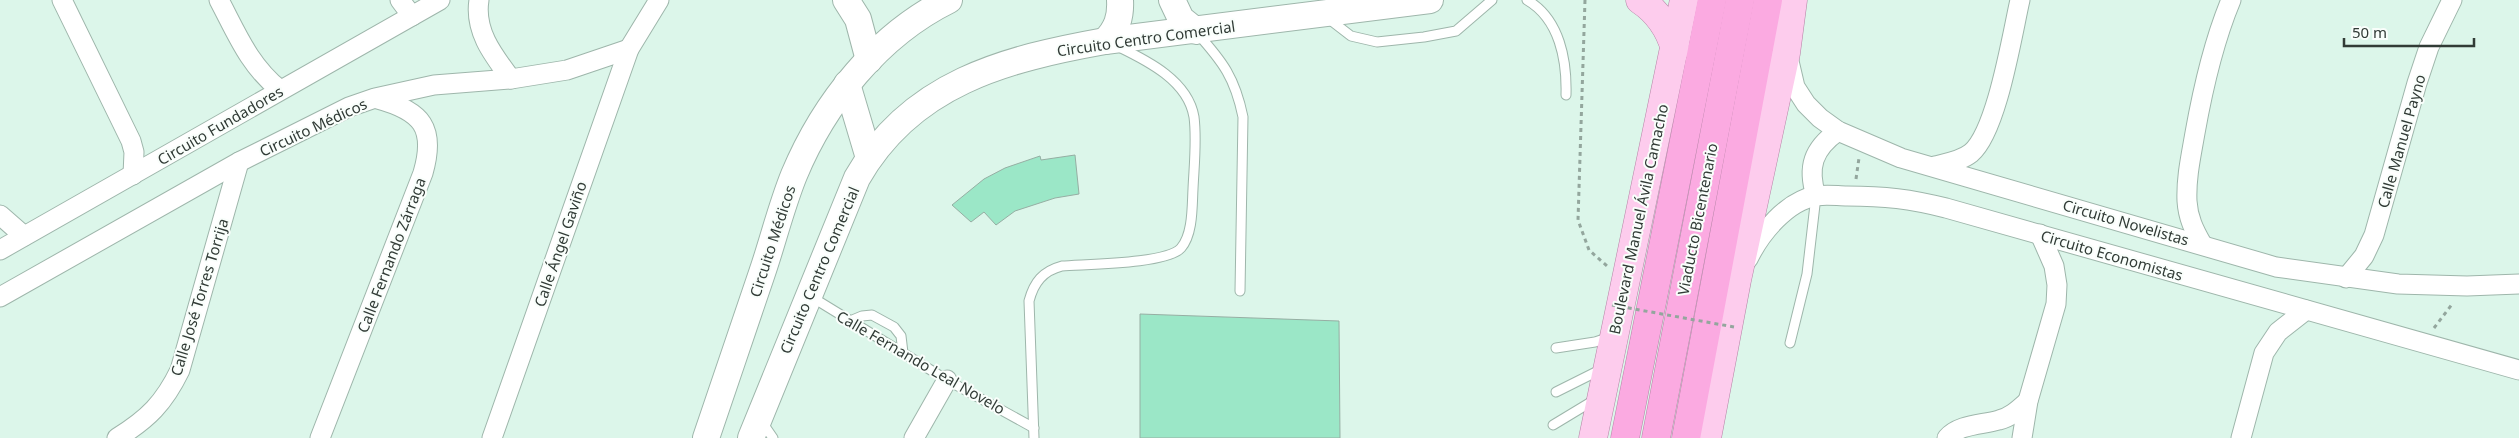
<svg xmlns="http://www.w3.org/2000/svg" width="2519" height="438" font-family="'Noto Sans',sans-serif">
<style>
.building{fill:#9be7c7;stroke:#96aea3}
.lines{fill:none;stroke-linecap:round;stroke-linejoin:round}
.lane-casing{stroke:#9eb6ab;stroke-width:11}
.street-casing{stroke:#9eb6ab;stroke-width:21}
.secondary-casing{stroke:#9eb6ab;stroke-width:28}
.primary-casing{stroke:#b483a5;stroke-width:29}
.highway-casing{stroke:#b483a5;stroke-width:29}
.path{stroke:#93a69d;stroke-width:3;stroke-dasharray:4 4;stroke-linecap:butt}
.lane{stroke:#fff;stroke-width:9}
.street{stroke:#fff;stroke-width:19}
.secondary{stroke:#fff;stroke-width:26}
.primary{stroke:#fdcced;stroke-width:28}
.highway{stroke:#fbaae1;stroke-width:28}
.path-bridge{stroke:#93a69d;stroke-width:3;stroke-dasharray:4 4;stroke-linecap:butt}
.labels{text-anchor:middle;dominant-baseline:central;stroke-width:4;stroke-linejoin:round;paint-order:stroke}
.street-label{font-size:15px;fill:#313b36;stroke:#f9fefb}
</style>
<rect width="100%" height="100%" fill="#dcf6ea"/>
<g class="building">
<path d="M1075 155 1079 194 1055 198 1015 211 996 225 984 212 971 222 952 205 984 179 1005 168 1040 156 1041 160Z"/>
<path d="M1140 314 1339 321 1340 438H1140Z"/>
</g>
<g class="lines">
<g class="lane-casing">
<g id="lane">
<path d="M1527 0C1560 19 1567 61 1566 95"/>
<path d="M1329 19 1351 36 1377 42 1424 37 1456 31 1492 0"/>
<path d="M1197 33C1223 62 1235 78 1243 117L1240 291"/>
<path d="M810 296 947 380 1034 428"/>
<path d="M850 321 862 316 872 315 894 327 901 336 903 353"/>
<path d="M1790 343 1807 274 1816 196"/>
<path d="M1556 348 1595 342 1610 337"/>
<path d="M1556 392 1602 369"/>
<path d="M762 422 773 438"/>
<path d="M1553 425 1596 399"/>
<path d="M1034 438 1029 301C1034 282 1043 271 1062 266 1085 264 1167 264 1181 248 1193 234 1192 207 1193 189 1194 166 1197 140 1194 117 1188 81 1148 61 1119 47"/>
</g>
</g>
<g class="street-casing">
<g id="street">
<path d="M62 0 131 141 134 152 133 175"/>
<path d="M219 0C237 34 249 65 280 90"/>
<path d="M400 0 412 16"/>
<path d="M479 0C474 31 493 55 511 79"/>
<path d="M1788 57 1795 87 1806 104 1820 118 1838 131 1901 158 2276 267 2398 284 2467 286 2519 284"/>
<path d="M1935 166C1947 163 1961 161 1971 153 1997 131 2012 35 2020 0"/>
<path d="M1816 196C1807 167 1813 149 1838 131"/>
<path d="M0 215 24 236"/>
<path d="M2202 244C2194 230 2188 218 2187 201 2186 178 2191 156 2195 133 2203 88 2213 43 2231 0"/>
<path d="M0 250 440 0"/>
<path d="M1748 259C1760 234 1787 200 1817 196 1826 194 1838 196 1847 196 1885 196 1910 199 1946 208L2519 370"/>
<path d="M2346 278 2364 256 2374 235 2417 83 2429 47 2452 0"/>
<path d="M0 297 239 162 349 107 375 98 434 85 511 79 567 70 629 49"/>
<path d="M117 438C148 419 164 403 180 370L239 162"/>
<path d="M320 438 423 173C436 128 422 111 378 99"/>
<path d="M492 438 629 49 659 0"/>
<path d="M914 438 947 380"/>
<path d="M1947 438C1959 424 1982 425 1999 420 2011 417 2019 409 2028 401"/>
<path d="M2022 438 2028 401 2056 304 2057 285 2054 266 2040 234"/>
<path d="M2241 438 2264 353 2278 332 2306 310"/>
</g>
</g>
<g class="secondary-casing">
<g id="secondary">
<path d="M846 0 858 19 869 60"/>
<path d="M1172 0 1181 19 1196 31"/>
<path d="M1105 41C1117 29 1121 17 1120 0"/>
<path d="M847 84 869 158"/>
<path d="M706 438C725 383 743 328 762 273 773 241 781 207 794 175 824 103 878 35 949 0"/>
<path d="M751 438 857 178C911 83 1005 59 1105 41L1430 0"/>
</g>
</g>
<g class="primary-casing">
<g id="primary">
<path d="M1640 0C1658 12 1669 28 1675 49"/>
<path d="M1593 438 1684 0"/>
<path d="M1707 438 1737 280 1786 53 1793 0"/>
</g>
</g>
<g class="highway-casing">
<g id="highway">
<path d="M1625 438 1712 0"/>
<path d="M1656 438 1740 0"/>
<path d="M1686 438 1768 0"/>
</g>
</g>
<g class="path">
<path d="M1585 0 1578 220 1589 250 1607 266"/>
<path d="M1856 179 1859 158"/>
<path d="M2434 328 2453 303"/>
</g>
<use href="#lane" class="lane"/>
<use href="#street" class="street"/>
<use href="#secondary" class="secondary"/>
<use href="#primary" class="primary"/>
<use href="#highway" class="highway"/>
<path class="path-bridge" d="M1612 305 1734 327"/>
</g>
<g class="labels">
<g class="street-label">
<text transform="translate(1146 38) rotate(-8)">Circuito Centro Comercial</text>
<text transform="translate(220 125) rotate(-30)">Circuito Fundadores</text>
<text transform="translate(313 127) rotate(-25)">Circuito Médicos</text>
<text transform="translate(2401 141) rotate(-74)">Calle Manuel Payno</text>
<text transform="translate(1638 219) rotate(-78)">Boulevard Manuel Ávila Camacho</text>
<text transform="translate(1697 219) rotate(-79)">Viaducto Bicentenario</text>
<text transform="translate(2126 222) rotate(16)">Circuito Novelistas</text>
<text transform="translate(772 241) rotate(-72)">Circuito Médicos</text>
<text transform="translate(560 244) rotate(-71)">Calle Ángel Gaviño</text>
<text transform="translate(391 255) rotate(-69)">Calle Fernando Zárraga</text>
<text transform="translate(2112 255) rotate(16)">Circuito Economistas</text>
<text transform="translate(819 270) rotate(-67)">Circuito Centro Comercial</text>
<text transform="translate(199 297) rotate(-73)">Calle José Torres Torrija</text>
<text transform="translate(921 362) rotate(30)">Calle Fernando Leal Novelo</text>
</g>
</g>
<path d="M2344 38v8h130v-8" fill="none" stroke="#313b36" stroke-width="2.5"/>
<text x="2352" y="38" font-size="15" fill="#313b36" stroke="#f9fefb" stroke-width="4" paint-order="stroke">50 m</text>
</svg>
